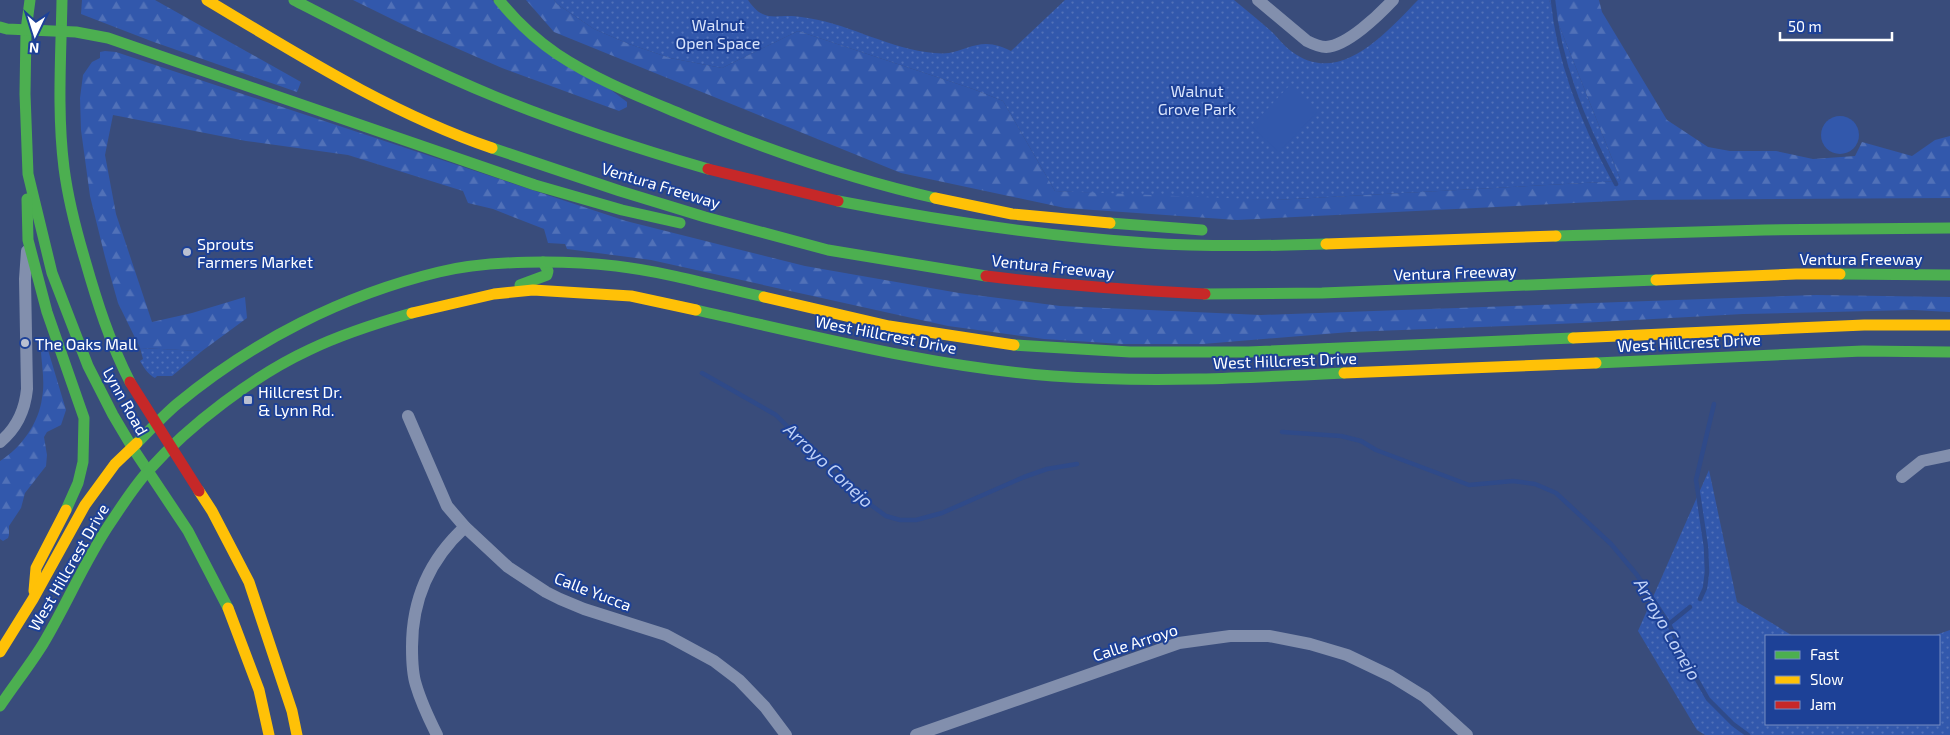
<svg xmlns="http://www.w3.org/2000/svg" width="1950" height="735" font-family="'Exo 2',sans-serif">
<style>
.grass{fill:url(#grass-dots)}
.forest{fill:url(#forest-firs)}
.pitch{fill:#3258ac}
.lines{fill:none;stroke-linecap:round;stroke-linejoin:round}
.stream{stroke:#2f4a89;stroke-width:4.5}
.street{stroke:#828fad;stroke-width:12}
.fast{stroke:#4caf50;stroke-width:11}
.slow{stroke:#ffc107;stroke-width:11}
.jam{stroke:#c62828;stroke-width:11}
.poi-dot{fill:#bac0d1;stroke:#1d4197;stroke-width:2}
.labels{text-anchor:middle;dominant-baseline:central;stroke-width:4;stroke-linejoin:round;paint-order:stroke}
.park-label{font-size:16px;fill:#d8e3fb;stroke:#1d4197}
.street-label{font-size:16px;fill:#fff;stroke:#1d4197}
.poi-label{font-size:16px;fill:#fff;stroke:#1d4197;text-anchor:start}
.water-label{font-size:18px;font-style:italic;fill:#bed0f6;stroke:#1d4197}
</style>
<defs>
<pattern id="grass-dots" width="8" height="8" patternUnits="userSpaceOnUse" patternTransform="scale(1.25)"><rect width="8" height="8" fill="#3258ac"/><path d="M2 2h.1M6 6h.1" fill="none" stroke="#5171b8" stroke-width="1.8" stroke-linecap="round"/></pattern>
<pattern id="forest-firs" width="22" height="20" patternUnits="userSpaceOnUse" patternTransform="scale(1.25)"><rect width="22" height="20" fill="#3258ac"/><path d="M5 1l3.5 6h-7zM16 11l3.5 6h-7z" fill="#5171b8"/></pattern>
</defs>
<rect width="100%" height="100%" fill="#394c7b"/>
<g class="grass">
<path d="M554 0H748C765 25 776 13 801 17 845 22 883 46 926 52 933 53 942 54 949 53 961 51 973 44 986 44 995 44 1003 47 1011 51L1065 0H1234C1247 11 1260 21 1272 32 1278 38 1284 46 1291 51 1339 88 1386 33 1418 0H1549L1621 181 1275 200 1201 199 1055 191 1003 101 973 89 798 31 722 68 670 58 629 44 594 29 557 4Z"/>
<path d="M140 348 202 351 172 376H157L155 378C148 374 144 368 140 361L143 359Z"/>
<path d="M1709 470 1737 602 1793 636H1766V724H1939V636H1933L1950 630V735H1705L1697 730 1638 631Z"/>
</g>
<g class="forest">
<path d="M82 0H155L301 82 297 92 151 41 81 14Z"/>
<path d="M353 0H492L627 102V107L619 111 502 68 408 27Z"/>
<path d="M526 0H554L557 4 594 29 629 44 670 58 722 68 798 31 973 89 1003 101 1055 191 1275 200 1621 181 1549 0H1599L1602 12 1667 120 1708 147 1730 151H1776L1813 159 1855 156 1862 142 1912 156 1935 140 1950 136V198L1634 200 1237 220 1065 208 901 173 554 32Z"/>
<path d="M105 51 116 52 626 221 805 266 959 293 1060 306 1261 315 1816 295 1950 297V312L1913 310 1743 314 1581 323 1350 332 1203 344H1122L1044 339 948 326 651 260 567 249 565 244 548 243 544 229 493 209 468 203 463 191 348 155 246 141 113 115 105 155 116 214 152 322 192 313 245 297 247 318 202 351 140 348 118 303 105 257 90 196 81 130 80 98 83 75 92 62 100 58V52Z"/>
<path d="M48 350 66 410 61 425 47 432 44 437 47 455 46 466 25 493 21 508 9 526V535L8 538 3 541 0 539V461C21 448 39 423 42 398 45 383 42 367 41 352Z"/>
</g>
<g class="pitch">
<path d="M1290 85 1317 112 1279 152 1251 126Z"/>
<circle cx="1840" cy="135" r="19"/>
</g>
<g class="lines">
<g class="stream">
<path d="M1553 0C1559 65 1585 127 1616 184"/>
<path d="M702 373 776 415 853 492 886 516 900 520H916L942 513 1024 477 1047 469 1077 464"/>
<path d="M1282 432 1341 436 1361 441 1376 450 1469 485 1513 481 1535 484 1556 493 1611 544 1637 575 1669 624 1684 657 1708 699 1733 724 1748 735"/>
<path d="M1700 599 1705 588 1707 572 1706 547 1696 480 1714 404"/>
<path d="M1669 624 1690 607"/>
</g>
<g class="street">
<path d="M1258 0 1307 41C1313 44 1319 47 1326 47 1347 46 1379 15 1393 0"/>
<path d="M408 416 447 506 465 527 508 567 546 592 560 599 584 609 666 635 714 661 739 680 765 707 786 735"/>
<path d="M0 442C17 428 25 410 27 389L25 279 27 251"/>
<path d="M1902 477 1922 461 1950 455"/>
<path d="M437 735C429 719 421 702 416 685 412 673 412 659 412 647 412 600 430 559 465 527"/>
<path d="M916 735 1179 643 1230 636H1269L1310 644 1347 655 1391 676 1425 697 1467 735"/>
</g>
<g class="fast">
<path d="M30 0 26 30 25 94 28 174 52 273 88 366 113 415 132 447 188 531 228 608"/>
<path d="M62 0C61 56 57 112 64 168 68 199 76 230 85 260 97 302 110 343 130 382"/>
<path d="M294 0C360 34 427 69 496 97 565 125 636 148 708 169"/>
<path d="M499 0C516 21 535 39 557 54 596 80 640 97 683 115 765 149 849 179 935 198"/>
<path d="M0 27 7 29 76 32 108 38 535 185 622 210 680 223"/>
<path d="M492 148 620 191 705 217 828 250 986 276"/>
<path d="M27 199 28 240 47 312 84 418 83 462 78 483 66 510"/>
<path d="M838 201C941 221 1043 236 1147 243 1207 247 1267 246 1326 244"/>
<path d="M1110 223 1202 230"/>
<path d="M1556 236 1764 230 1950 228"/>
<path d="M1840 274 1950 275"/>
<path d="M520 285 547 275 548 271 543 262"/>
<path d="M1205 294 1322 293 1656 280"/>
<path d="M696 310C814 336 932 367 1053 376 1150 383 1247 378 1344 373"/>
<path d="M1014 345 1130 352H1248L1573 338"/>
<path d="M1596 363 1863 351 1950 352"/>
<path d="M137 443C150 430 163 416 177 404 253 341 343 295 439 272 489 260 564 260 616 266 666 272 715 286 764 297"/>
<path d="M0 706C14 685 30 665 43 644 67 604 85 560 111 522 123 504 135 485 149 470 189 425 255 375 309 350 342 334 377 323 412 313"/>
</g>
<g class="slow">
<path d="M207 0C299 55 390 113 492 148"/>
<path d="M935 198 1012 214 1110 223"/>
<path d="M1326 244 1556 236"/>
<path d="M1656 280 1796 274H1840"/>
<path d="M764 297 889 326 1014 345"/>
<path d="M412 313 494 294 533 290 631 296 696 310"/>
<path d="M1573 338 1864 325H1950"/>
<path d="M1344 373 1596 363"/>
<path d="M199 491 212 511 249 582 292 711 297 735"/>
<path d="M34 591 36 568 66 510"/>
<path d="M228 608 259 690 269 735"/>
<path d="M0 652 33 599 85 505 115 464 137 443"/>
</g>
<g class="jam">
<path d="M708 169 838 201"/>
<path d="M986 276C1059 285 1131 290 1205 294"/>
<path d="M130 382 199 491"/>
</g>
</g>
<g class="poi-dot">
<circle cx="187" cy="252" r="5"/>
<circle cx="25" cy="343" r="5"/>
<rect x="243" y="395" width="10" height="10" rx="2.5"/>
</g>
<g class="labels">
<g class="park-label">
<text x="718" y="24">Walnut<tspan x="718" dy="18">Open Space</tspan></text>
<text x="1197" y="90">Walnut<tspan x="1197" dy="18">Grove Park</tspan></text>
</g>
<g class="street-label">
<text transform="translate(661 185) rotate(17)">Ventura Freeway</text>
<text x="1861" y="258">Ventura Freeway</text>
<text transform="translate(1053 266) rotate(6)">Ventura Freeway</text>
<text transform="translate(1455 272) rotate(-2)">Ventura Freeway</text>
<text transform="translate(886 334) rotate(11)">West Hillcrest Drive</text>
<text transform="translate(1689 342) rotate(-3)">West Hillcrest Drive</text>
<text transform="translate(1285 360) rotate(-2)">West Hillcrest Drive</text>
<text transform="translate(126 401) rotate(61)">Lynn Road</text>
<text transform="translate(68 567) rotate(-60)">West Hillcrest Drive</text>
<text transform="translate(593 591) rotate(21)">Calle Yucca</text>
<text transform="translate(1135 642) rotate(-18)">Calle Arroyo</text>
</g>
<g class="poi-label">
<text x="197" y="243">Sprouts<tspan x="197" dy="18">Farmers Market</tspan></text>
<text x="35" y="343">The Oaks Mall</text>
<text x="258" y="391">Hillcrest Dr.<tspan x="258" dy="18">&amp; Lynn Rd.</tspan></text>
</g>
<g class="water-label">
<text transform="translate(829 465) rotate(43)">Arroyo Conejo</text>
<text transform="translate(1668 629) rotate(60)">Arroyo Conejo</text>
</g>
</g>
<rect x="1765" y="635" width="175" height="90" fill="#1d4197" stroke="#778dc1"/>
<rect x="1775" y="651" width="25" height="8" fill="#4caf50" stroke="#778dc1"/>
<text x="1810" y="660" font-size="15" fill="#ffffff">Fast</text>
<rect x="1775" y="676" width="25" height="8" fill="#ffc107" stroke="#778dc1"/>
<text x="1810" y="685" font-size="15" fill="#ffffff">Slow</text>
<rect x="1775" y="701" width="25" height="8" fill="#c62828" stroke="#778dc1"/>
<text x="1810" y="710" font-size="15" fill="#ffffff">Jam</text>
<g transform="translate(35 35) rotate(184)" stroke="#1d4197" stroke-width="4" paint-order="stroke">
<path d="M0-4L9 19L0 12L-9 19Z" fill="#ffffff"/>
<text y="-8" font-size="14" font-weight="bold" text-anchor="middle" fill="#ffffff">N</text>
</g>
<path d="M1780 32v8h112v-8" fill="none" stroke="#ffffff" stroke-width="2.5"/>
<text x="1788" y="32" font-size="15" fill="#ffffff" stroke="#1d4197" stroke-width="4" paint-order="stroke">50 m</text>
</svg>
